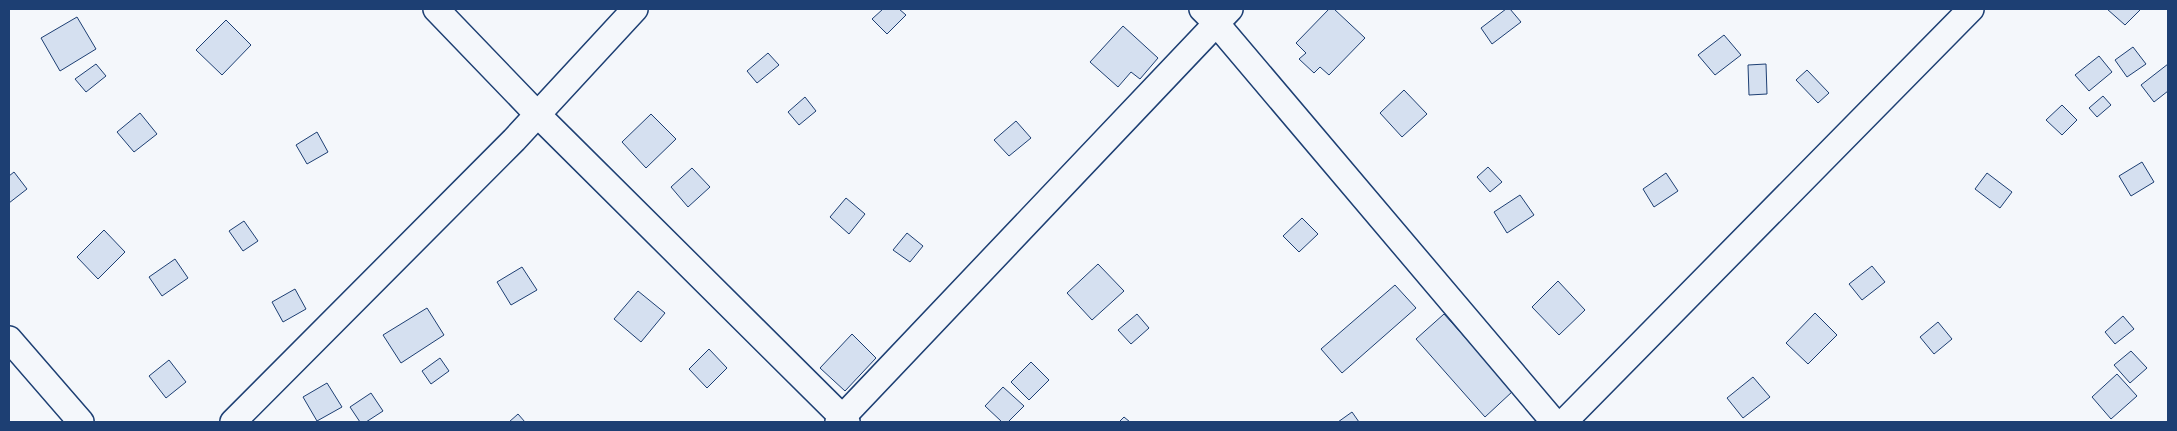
<svg xmlns="http://www.w3.org/2000/svg" width="2177" height="431" font-family="'Archivo Narrow',sans-serif">
<style>
.building{fill:#d5e0f0;stroke:#1d3f73}
.lines{fill:none;stroke-linecap:round;stroke-linejoin:round}
.street-casing{stroke:#1d3f73;stroke-width:28}
.street{stroke:#f4f7fb;stroke-width:25}
</style>
<rect width="100%" height="100%" fill="#f4f7fb"/>
<g class="building">
<path d="M883 9H899L906 15 887 34 872 19Z"/>
<path d="M1329 9H1334L1365 38 1329 75 1320 67 1314 73 1299 59 1306 53 1296 43Z"/>
<path d="M1506 9H1510L1521 22 1492 44 1481 28Z"/>
<path d="M2107 9H2141L2125 25Z"/>
<path d="M77 17 96 49 60 71 41 38Z"/>
<path d="M226 20 251 45 222 75 196 50Z"/>
<path d="M1123 26 1158 58 1140 79 1131 72 1118 87 1090 62Z"/>
<path d="M1724 35 1741 55 1715 75 1698 55Z"/>
<path d="M2133 47 2146 64 2127 77 2115 60Z"/>
<path d="M768 53 779 65 757 83 747 71Z"/>
<path d="M2099 56 2112 72 2089 91 2075 75Z"/>
<path d="M96 64 106 76 86 92 75 79Z"/>
<path d="M1766 64 1767 94 1749 95 1748 65Z"/>
<path d="M2168 64V91L2154 102 2141 85Z"/>
<path d="M1807 70 1829 93 1818 103 1796 80Z"/>
<path d="M1404 90 1427 114 1402 137 1380 113Z"/>
<path d="M2103 96 2111 105 2097 117 2089 108Z"/>
<path d="M805 97 816 111 799 125 788 112Z"/>
<path d="M2062 105 2077 120 2062 135 2046 120Z"/>
<path d="M140 113 157 134 134 152 117 132Z"/>
<path d="M651 114 676 139 646 168 622 142Z"/>
<path d="M1016 121 1031 138 1009 156 994 140Z"/>
<path d="M317 132 328 152 307 164 296 145Z"/>
<path d="M2142 162 2154 182 2131 196 2119 176Z"/>
<path d="M1488 167 1502 182 1490 192 1477 177Z"/>
<path d="M692 168 710 187 688 207 671 187Z"/>
<path d="M14 172 27 189 9 203V176Z"/>
<path d="M1666 173 1678 191 1654 207 1643 189Z"/>
<path d="M1987 173 2012 192 2000 208 1975 189Z"/>
<path d="M1520 195 1534 215 1507 233 1494 212Z"/>
<path d="M846 198 865 214 849 234 830 217Z"/>
<path d="M1302 218 1318 234 1299 252 1283 236Z"/>
<path d="M244 221 258 241 243 251 229 231Z"/>
<path d="M104 230 125 252 98 279 77 257Z"/>
<path d="M907 233 923 246 910 262 893 250Z"/>
<path d="M175 259 188 278 162 296 149 277Z"/>
<path d="M1098 264 1124 291 1092 320 1067 293Z"/>
<path d="M1872 266 1885 282 1862 300 1849 284Z"/>
<path d="M522 267 537 290 511 305 497 282Z"/>
<path d="M1558 281 1585 310 1559 335 1532 307Z"/>
<path d="M1395 285 1416 308 1342 373 1321 349Z"/>
<path d="M295 289 306 309 283 322 272 302Z"/>
<path d="M638 291 665 313 641 342 614 319Z"/>
<path d="M427 308 444 335 401 363 383 335Z"/>
<path d="M1815 313 1837 335 1808 364 1786 343Z"/>
<path d="M1137 314 1149 328 1131 344 1118 330Z"/>
<path d="M1444 314 1513 391 1485 417 1416 339Z"/>
<path d="M2123 316 2134 329 2115 344 2105 332Z"/>
<path d="M1938 322 1952 339 1934 354 1920 337Z"/>
<path d="M852 334 876 358 845 391 820 368Z"/>
<path d="M709 349 727 368 707 388 689 369Z"/>
<path d="M2131 351 2147 368 2130 383 2114 365Z"/>
<path d="M440 358 449 371 431 384 422 371Z"/>
<path d="M169 360 186 382 166 398 149 376Z"/>
<path d="M1031 362 1049 380 1029 400 1011 382Z"/>
<path d="M2117 374 2137 396 2111 419 2092 397Z"/>
<path d="M1753 377 1770 397 1743 418 1727 398Z"/>
<path d="M327 383 342 407 317 421 303 397Z"/>
<path d="M1003 387 1024 406 1008 422H1002L985 406Z"/>
<path d="M371 393 383 411 366 422H360L350 407Z"/>
<path d="M1352 412 1359 422H1338Z"/>
<path d="M518 414 525 422H509Z"/>
<path d="M1124 417 1130 422H1119Z"/>
</g>
<g class="lines">
<g class="street-casing">
<g id="street">
<path d="M436 9 538 115 847 422"/>
<path d="M1202 9 1216 23 1554 422"/>
<path d="M9 339 81 422"/>
<path d="M233 422 514 140 635 9"/>
<path d="M838 422 1230 9"/>
<path d="M1564 422 1971 9"/>
</g>
</g>
<use href="#street" class="street"/>
</g>
<rect width="2177" height="431" fill="none" stroke="#1d3f73" stroke-width="20"/>
</svg>
